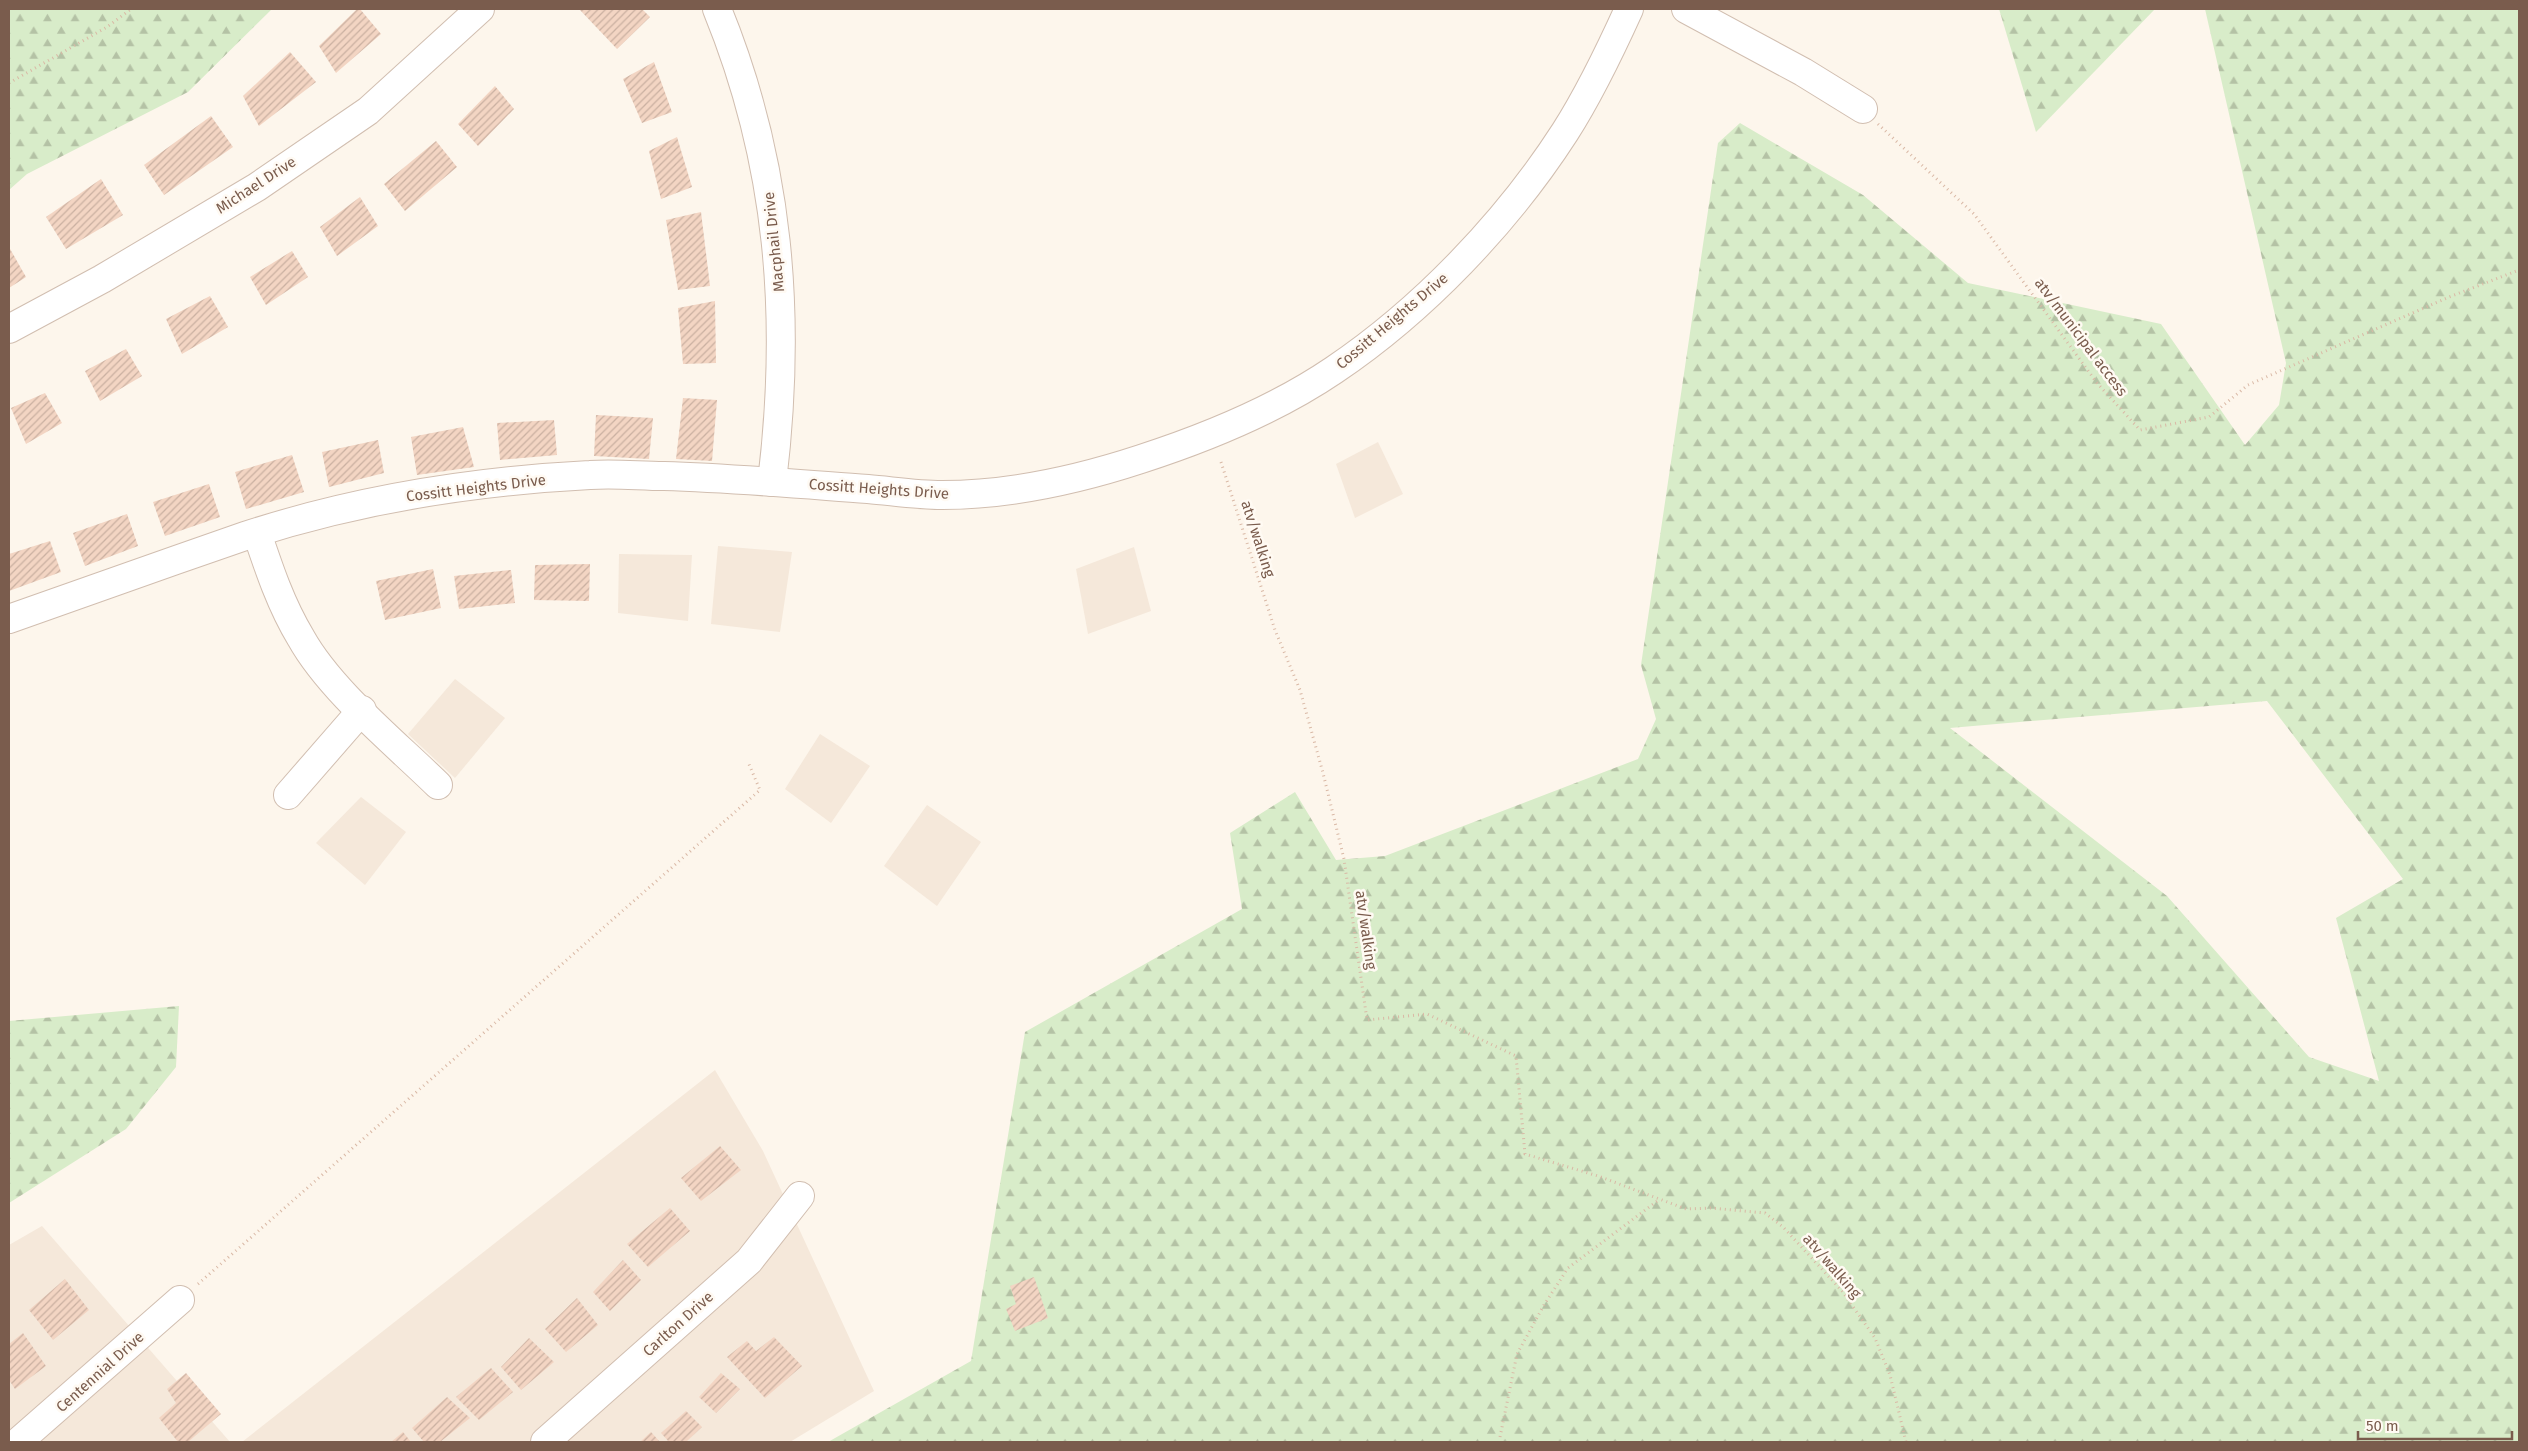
<svg xmlns="http://www.w3.org/2000/svg" width="2528" height="1451" font-family="'Fira Sans',sans-serif">
<style>
.residential{fill:#f5e8da}
.forest{fill:url(#forest-firs);fill-rule:evenodd}
.building{fill:url(#building-hatch)}
.lines{fill:none;stroke-linecap:round;stroke-linejoin:round}
.minor-casing{stroke:#d1beb0;stroke-width:30}
.path{stroke:#d9b8a5;stroke-width:3;stroke-dasharray:1 4;stroke-linecap:butt}
.minor{stroke:#fff;stroke-width:28}
.labels{text-anchor:middle;dominant-baseline:central;stroke-width:5;stroke-linejoin:round;paint-order:stroke}
.street-label{font-size:15px;fill:#7a5c4d;stroke:#fffaf3}
</style>
<defs>
<pattern id="forest-firs" width="22" height="20" patternUnits="userSpaceOnUse" patternTransform="scale(1.25)"><rect width="22" height="20" fill="#d8ecc9"/><path d="M5 1l3.5 6h-7zM16 11l3.5 6h-7z" fill="#b4c2a5"/></pattern>
<pattern id="building-hatch" width="6" height="6" patternUnits="userSpaceOnUse" patternTransform="scale(1.25)"><rect width="6" height="6" fill="#f3d5c3"/><path d="M-1 1l2-2M0 6l6-6M5 7l2-2" fill="none" stroke="#cab0a1"/></pattern>
</defs>
<rect width="100%" height="100%" fill="#fdf6ec"/>
<g class="residential">
<path d="M1378 442 1403 494 1355 518 1336 464Z"/>
<path d="M718 546 792 552 780 632 711 624Z"/>
<path d="M1134 547 1151 611 1088 634 1076 569Z"/>
<path d="M619 554 692 555 688 621 618 613Z"/>
<path d="M455 679 505 718 455 778 408 734Z"/>
<path d="M820 734 870 766 831 823 785 789Z"/>
<path d="M361 797 406 832 365 885 316 843Z"/>
<path d="M927 805 981 842 937 906 884 866Z"/>
<path d="M715 1070 763 1151 874 1391 790 1442H242Z"/>
<path d="M42 1226 230 1442H9V1245Z"/>
</g>
<g class="forest">
<path d="M9 9H272L188 92 27 174 9 190Z"/>
<path d="M1999 9H2155L2036 132Z"/>
<path d="M2205 9H2519V1442H828L971 1361 1025 1032 1242 909 1230 833 1295 792 1336 860 1385 856 1638 759 1656 719 1641 665 1718 143 1740 123 1863 195 1968 283 2161 324 2245 445 2279 405 2286 363ZM2267 701 2403 879 2336 918 2379 1081 2309 1057 2167 896 1950 728Z"/>
<path d="M179 1006 176 1067 126 1129 9 1203V1021Z"/>
</g>
<g class="building">
<path d="M357 9H360L381 34 336 73 319 46Z"/>
<path d="M579 9H642L650 17 617 49Z"/>
<path d="M290 52 316 82 259 126 243 96Z"/>
<path d="M654 62 672 112 642 123 623 79Z"/>
<path d="M495 86 514 109 478 146 458 124Z"/>
<path d="M211 116 233 147 164 195 144 165Z"/>
<path d="M677 137 692 187 661 199 649 151Z"/>
<path d="M436 141 457 167 405 211 384 184Z"/>
<path d="M101 179 123 215 66 249 46 217Z"/>
<path d="M360 197 378 226 337 256 320 227Z"/>
<path d="M701 212 710 286 678 290 666 220Z"/>
<path d="M9 247 26 277 9 288Z"/>
<path d="M292 251 308 277 266 305 250 277Z"/>
<path d="M210 296 228 327 182 354 166 319Z"/>
<path d="M715 301 716 363 683 364 678 308Z"/>
<path d="M126 349 142 376 100 401 85 371Z"/>
<path d="M45 393 62 423 26 444 11 408Z"/>
<path d="M683 398 717 400 712 461 676 459Z"/>
<path d="M596 415 653 418 649 459 594 456Z"/>
<path d="M554 420 557 455 500 460 497 423Z"/>
<path d="M463 427 474 467 417 475 411 437Z"/>
<path d="M378 440 384 473 329 487 322 452Z"/>
<path d="M292 455 304 492 246 509 235 472Z"/>
<path d="M209 484 220 517 165 536 153 502Z"/>
<path d="M127 514 138 546 85 566 73 533Z"/>
<path d="M50 541 61 572 9 591V554Z"/>
<path d="M590 564 589 601 534 600 535 565Z"/>
<path d="M433 569 441 608 385 620 376 581Z"/>
<path d="M511 570 515 603 459 609 454 576Z"/>
<path d="M720 1146 741 1170 701 1201 681 1178Z"/>
<path d="M670 1208 690 1231 648 1267 627 1244Z"/>
<path d="M623 1260 641 1280 610 1311 593 1292Z"/>
<path d="M1034 1277 1048 1318 1015 1331 1006 1309 1016 1304 1010 1286Z"/>
<path d="M65 1279 89 1310 53 1340 29 1310Z"/>
<path d="M577 1298 598 1325 566 1352 545 1329Z"/>
<path d="M23 1333 46 1366 15 1389 9 1380V1344Z"/>
<path d="M774 1337 802 1366 765 1398 727 1357 747 1341 756 1351Z"/>
<path d="M529 1338 554 1362 521 1390 501 1367Z"/>
<path d="M491 1368 513 1392 479 1420 456 1397Z"/>
<path d="M186 1373 221 1414 188 1442H178L159 1418 176 1403 167 1389Z"/>
<path d="M721 1373 740 1389 716 1413 699 1397Z"/>
<path d="M447 1397 470 1418 440 1442H424L412 1428Z"/>
<path d="M686 1411 702 1427 686 1442H669L661 1433Z"/>
<path d="M403 1432 411 1442H391Z"/>
<path d="M651 1432 660 1442H640Z"/>
</g>
<g class="lines">
<g class="minor-casing">
<g id="minor">
<path d="M717 9C780 163 792 317 772 482"/>
<path d="M1686 9 1803 72 1863 109"/>
<path d="M9 329 102 279 257 187 368 111 480 9"/>
<path d="M257 533C269 569 281 605 301 638 330 690 394 742 438 785"/>
<path d="M9 619C87 592 166 563 245 536 355 500 474 481 590 475 615 473 640 476 664 476 732 478 800 484 868 489 892 491 917 495 942 495 1009 495 1077 480 1141 459 1209 437 1275 410 1334 370 1423 310 1507 222 1565 132 1590 93 1610 51 1629 9"/>
<path d="M288 795 362 710"/>
<path d="M18 1442 180 1300"/>
<path d="M545 1442 749 1261 800 1196"/>
</g>
</g>
<g class="path">
<path d="M9 83 107 27 131 9"/>
<path d="M1878 124 1974 214 2097 383 2140 430 2209 417 2248 385 2449 297 2519 270"/>
<path d="M1221 462 1275 630 1300 690 1323 773 1344 859 1367 1020 1427 1014 1516 1056 1525 1154 1598 1176 1686 1209 1711 1208 1765 1213 1783 1227 1842 1291 1875 1338 1890 1375 1906 1442"/>
<path d="M198 1284 760 790 748 762"/>
<path d="M1500 1442V1437L1517 1354 1544 1305 1568 1268 1660 1199"/>
</g>
<use href="#minor" class="minor"/>
</g>
<g class="labels">
<g class="street-label">
<text transform="translate(256 185) rotate(-33)">Michael Drive</text>
<text transform="translate(774 242) rotate(-96)">Macphail Drive</text>
<text transform="translate(1392 321) rotate(-40)">Cossitt Heights Drive</text>
<text transform="translate(2081 337) rotate(53)">atv/municipal access</text>
<text transform="translate(476 488) rotate(-7)">Cossitt Heights Drive</text>
<text transform="translate(879 489) rotate(4)">Cossitt Heights Drive</text>
<text transform="translate(1258 539) rotate(72)">atv/walking</text>
<text transform="translate(1366 930) rotate(82)">atv/walking</text>
<text transform="translate(1832 1266) rotate(49)">atv/walking</text>
<text transform="translate(678 1324) rotate(-42)">Carlton Drive</text>
<text transform="translate(100 1372) rotate(-42)">Centennial Drive</text>
</g>
</g>
<rect width="2528" height="1451" fill="none" stroke="#7a5c4d" stroke-width="20"/>
<path d="M2358 1431v8h154v-8" fill="none" stroke="#7a5c4d" stroke-width="2.5"/>
<text x="2366" y="1431" font-size="15" fill="#7a5c4d" stroke="#fffaf3" stroke-width="4" paint-order="stroke">50 m</text>
</svg>
